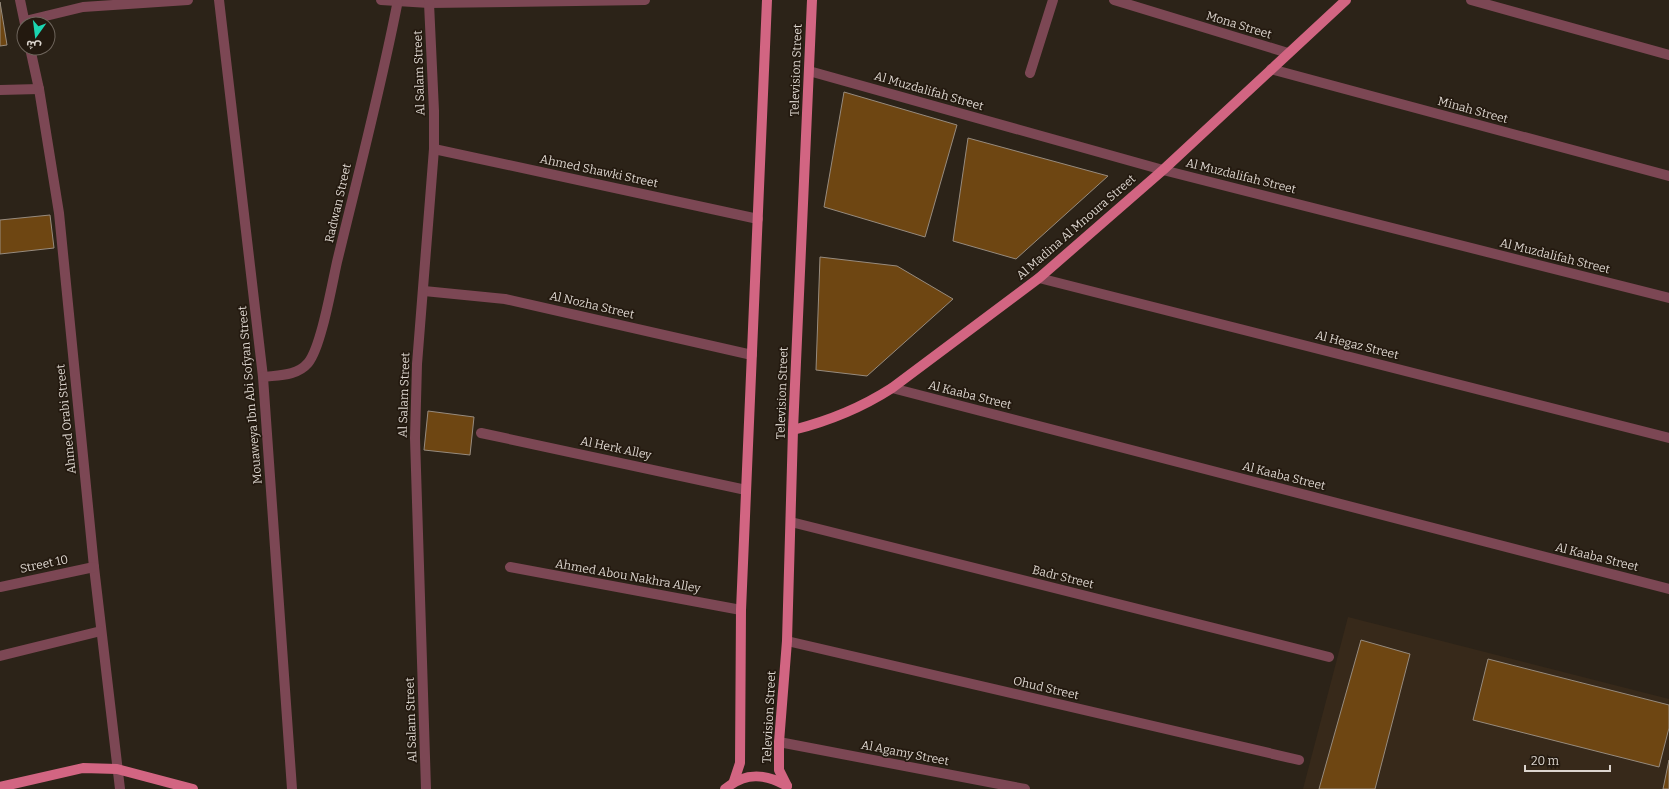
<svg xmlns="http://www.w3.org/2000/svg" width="1669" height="789" font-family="Bitter,'Noto Sans Arabic',serif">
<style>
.built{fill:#37291a}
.building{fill:#6e4612;stroke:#978b7e}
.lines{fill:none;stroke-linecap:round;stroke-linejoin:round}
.minor{stroke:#7c4754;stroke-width:10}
.major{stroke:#d26582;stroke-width:10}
.labels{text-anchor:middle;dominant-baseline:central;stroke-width:3.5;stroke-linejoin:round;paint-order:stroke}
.street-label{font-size:12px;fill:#dcd5ce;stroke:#23190f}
</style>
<rect width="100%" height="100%" fill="#2c2318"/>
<path class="built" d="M1348 617 1669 699V789H1303Z"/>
<g class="building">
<path d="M0 2 7 45 0 46Z"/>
<path d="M844 92 957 125 925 237 824 207Z"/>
<path d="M968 138 1108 176 1016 259 953 241Z"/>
<path d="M50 215 54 248 0 254V220Z"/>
<path d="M820 257 897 266 953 299 867 376 816 370Z"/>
<path d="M428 411 474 417 470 455 424 450Z"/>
<path d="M1361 640 1410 654 1375 789H1319Z"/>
<path d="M1488 659 1669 705V728L1659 767 1473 720Z"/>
<path d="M1669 760V789H1663Z"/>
</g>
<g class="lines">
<g class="minor">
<path d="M20 0 25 24"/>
<path d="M219 0 263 377 292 789"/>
<path d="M381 0 429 3 645 0"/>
<path d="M1114 0 1288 53"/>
<path d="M1471 0 1669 55"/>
<path d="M25 21 83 7 188 0"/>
<path d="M30 48 39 89 59 213 94 567 120 789"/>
<path d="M1271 69 1669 176"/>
<path d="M809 71 1163 170 1669 298"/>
<path d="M1030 73 1053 0"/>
<path d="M0 90 39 89"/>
<path d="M434 149 758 219"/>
<path d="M1039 278 1669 438"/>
<path d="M424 291 505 299 752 355"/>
<path d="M263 377C279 375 297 376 308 363 321 348 332 284 337 262 358 175 381 88 398 0"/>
<path d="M892 388 1669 589"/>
<path d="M481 433 746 490"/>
<path d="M791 522 1329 657"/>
<path d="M510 567 741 610"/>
<path d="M0 587 94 567"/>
<path d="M787 641 1299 760"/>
<path d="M0 656 101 631"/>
<path d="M779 742 1025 789"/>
<path d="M426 789 415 438 417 364 434 149V111L429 3"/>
</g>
<g class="major">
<path d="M793 430C829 421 861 408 892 388L1039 278 1163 170 1346 0"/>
<path d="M734 781 740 763 741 610 767 0"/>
<path d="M787 786 779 770V742L787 641 793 430 812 0"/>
<path d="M0 787 83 768 117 769 193 789"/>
<path d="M725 789C745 772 765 773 787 786"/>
</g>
</g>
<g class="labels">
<g class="street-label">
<text transform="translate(1239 25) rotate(17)">Mona Street</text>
<text transform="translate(796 70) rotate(-88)">Television Street</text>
<text transform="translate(419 73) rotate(-92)">Al Salam Street</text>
<text transform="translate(929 91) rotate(16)">Al Muzdalifah Street</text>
<text transform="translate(1473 110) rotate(15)">Minah Street</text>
<text transform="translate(599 171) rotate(12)">Ahmed Shawki Street</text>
<text transform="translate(1241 176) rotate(14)">Al Muzdalifah Street</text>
<text transform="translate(338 203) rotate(-77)">Radwan Street</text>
<text transform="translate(1076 227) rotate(-41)">Al Madina Al Mnoura Street</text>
<text transform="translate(1555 256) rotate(14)">Al Muzdalifah Street</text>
<text transform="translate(592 305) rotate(13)">Al Nozha Street</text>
<text transform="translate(1357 345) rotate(14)">Al Hegaz Street</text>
<text transform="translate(782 393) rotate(-88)">Television Street</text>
<text transform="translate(250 395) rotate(-95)">Mouaweya Ibn Abi Sofyan Street</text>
<text transform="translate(404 395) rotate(-88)">Al Salam Street</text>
<text transform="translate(970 395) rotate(14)">Al Kaaba Street</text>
<text transform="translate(66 419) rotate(-96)">Ahmed Orabi Street</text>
<text transform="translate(616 448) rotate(12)">Al Herk Alley</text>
<text transform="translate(1284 476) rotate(14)">Al Kaaba Street</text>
<text transform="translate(1597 557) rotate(14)">Al Kaaba Street</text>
<text transform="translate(44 564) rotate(-12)">Street 10</text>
<text transform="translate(628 576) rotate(10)">Ahmed Abou Nakhra Alley</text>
<text transform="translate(1063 577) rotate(14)">Badr Street</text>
<text transform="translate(1046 688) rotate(13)">Ohud Street</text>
<text transform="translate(769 717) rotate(-87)">Television Street</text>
<text transform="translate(411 720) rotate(-92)">Al Salam Street</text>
<text transform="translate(905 753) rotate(11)">Al Agamy Street</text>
</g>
</g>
<g transform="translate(36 36) rotate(194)"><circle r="19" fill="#23190f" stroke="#6d645b"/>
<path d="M0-3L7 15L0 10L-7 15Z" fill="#1bd5b1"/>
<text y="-6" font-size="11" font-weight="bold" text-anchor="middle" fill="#dcd5ce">ش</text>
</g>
<path d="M1525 765v6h85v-6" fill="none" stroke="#dcd5ce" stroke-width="2"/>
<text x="1531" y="765" font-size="12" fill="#dcd5ce" stroke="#23190f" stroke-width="3" paint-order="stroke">20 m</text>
</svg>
